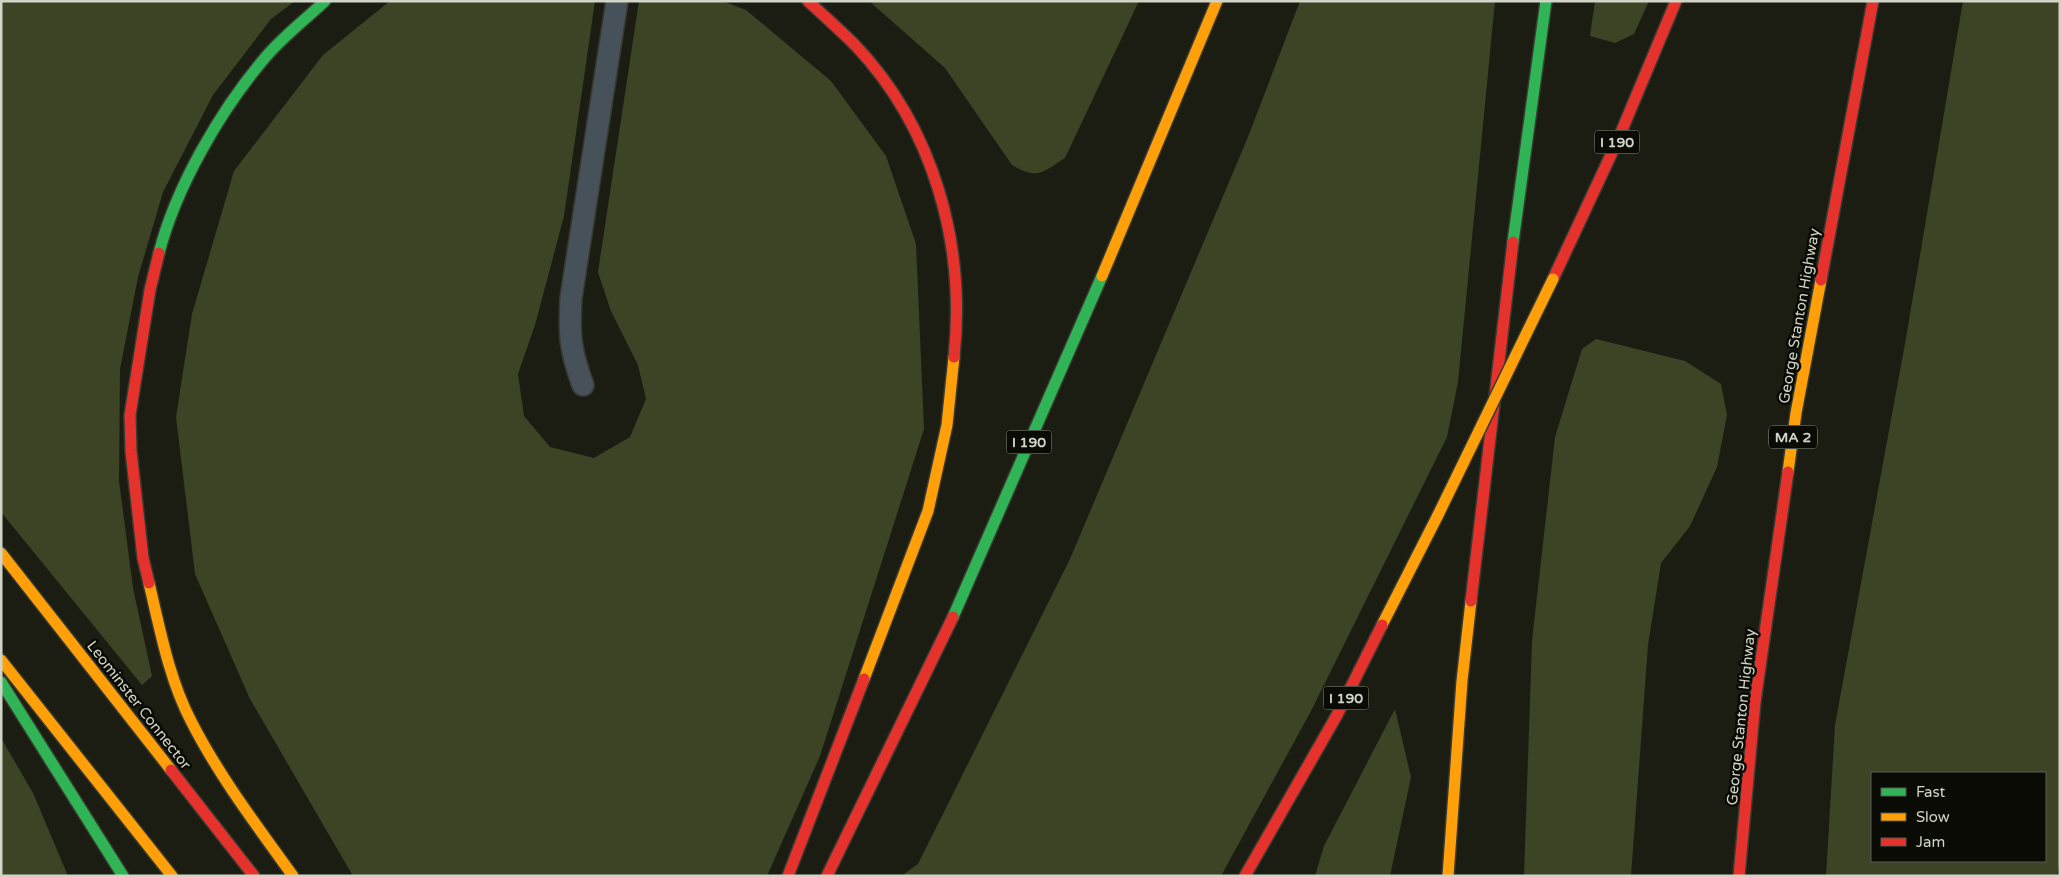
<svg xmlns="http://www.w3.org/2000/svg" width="2061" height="877" font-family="'Varela Round',sans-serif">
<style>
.green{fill:#3d4425;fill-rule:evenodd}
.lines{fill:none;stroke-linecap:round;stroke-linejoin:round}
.lane-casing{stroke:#373a30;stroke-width:24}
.fast-casing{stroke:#373a30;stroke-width:14}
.slow-casing{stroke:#373a30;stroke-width:14}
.jam-casing{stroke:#373a30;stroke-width:14}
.lane{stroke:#475159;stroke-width:21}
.fast{stroke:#30b455;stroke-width:11}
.slow{stroke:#ff9f0a;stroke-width:11}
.jam{stroke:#e5322d;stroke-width:11}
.slow-bridge-casing{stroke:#373a30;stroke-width:14;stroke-linecap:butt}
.slow-bridge{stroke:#ff9f0a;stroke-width:11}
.labels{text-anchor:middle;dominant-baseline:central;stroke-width:5;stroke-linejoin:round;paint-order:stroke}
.shield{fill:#090b04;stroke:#95988d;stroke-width:1}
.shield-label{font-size:14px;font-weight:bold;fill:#d1d5c8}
.street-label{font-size:15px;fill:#d1d5c8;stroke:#090b04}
</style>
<rect width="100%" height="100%" fill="#1b1d12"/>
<g class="green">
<path d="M1 1H295L271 19 213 95 163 192 138 277 120 369 119 481 133 588 152 676 142 685 1 512Z"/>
<path d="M390 1H595L564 216 535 325 518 374 524 416 550 447 594 458 630 437 646 399 638 365 611 311 598 272 639 1H722L746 10 831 81 886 156 916 244 924 429 820 756 767 876H353L250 699 195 574 176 417 192 314 234 171 323 55Z"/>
<path d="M869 1H1139L1065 158C1042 173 1037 180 1012 165L945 68Z"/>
<path d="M1300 1H1495L1458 382 1447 437 1311 711 1221 876H901L918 864 1070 559 1248 137Z"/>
<path d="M1595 1H1649L1634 34 1615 43 1590 36Z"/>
<path d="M1963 1H2060V859L2057 876H1826L1835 725 1906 338ZM2045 773V861H1872V773Z"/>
<path d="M1596 339 1685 361 1721 384 1727 415 1717 467 1690 526 1661 563 1648 645 1631 876H1524L1532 641 1555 437 1582 349Z"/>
<path d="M1395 709 1411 777 1390 876H1315L1324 846Z"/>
<path d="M1 738 33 793 68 876H1Z"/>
</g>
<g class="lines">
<g class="lane-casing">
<path id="lane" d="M583 385C570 351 569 334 571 298L617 1"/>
</g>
<g class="fast-casing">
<g id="fast">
<path d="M1513 242 1546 1"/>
<path d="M159 253C176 187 220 111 264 59 281 38 305 20 325 1"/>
<path d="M953 617 1102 276"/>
<path d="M1 682 123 876"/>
</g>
</g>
<g class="slow-casing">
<g id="slow">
<path d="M1102 276 1217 1"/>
<path d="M1788 472 1796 413 1821 280"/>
<path d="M1 553 171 770"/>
<path d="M149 583C160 629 169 679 191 721 219 776 257 826 293 876"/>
<path d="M1382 625 1438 515"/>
<path d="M1 660 172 876"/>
<path d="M864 679 928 511 947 425 954 357"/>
<path d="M1448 876 1462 681 1471 601"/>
</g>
</g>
<g class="jam-casing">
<g id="jam">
<path d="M808 1C824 16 840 30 855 45 934 128 966 245 954 357"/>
<path d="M1553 279 1617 142 1676 1"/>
<path d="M1821 280 1873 1"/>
<path d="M149 583 143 558 131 451 130 415 150 290 159 253"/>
<path d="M1471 601 1513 242"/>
<path d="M171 770 254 876"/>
<path d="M788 876 864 679"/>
<path d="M827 876 953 617"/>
<path d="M1245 876 1337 715 1382 625"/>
<path d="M1739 876 1755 702 1788 472"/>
</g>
</g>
<use href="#lane" class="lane"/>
<use href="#fast" class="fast"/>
<use href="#slow" class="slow"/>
<use href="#jam" class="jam"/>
<g class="slow-bridge-casing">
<path id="slow-bridge" d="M1438 515 1553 279"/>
</g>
<use href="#slow-bridge" class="slow-bridge"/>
</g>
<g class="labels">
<g class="shield">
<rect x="1594.5" y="130.5" width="45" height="23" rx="4"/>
<rect x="1769" y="425.5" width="48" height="23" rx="4"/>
<rect x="1006.5" y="430.5" width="45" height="23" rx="4"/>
<rect x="1323.5" y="686.5" width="45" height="23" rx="4"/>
</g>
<g class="shield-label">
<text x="1617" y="142">I 190</text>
<text x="1793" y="437">MA 2</text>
<text x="1029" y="442">I 190</text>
<text x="1346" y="698">I 190</text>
</g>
<g class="street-label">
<text transform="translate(1799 316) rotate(-80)">George Stanton Highway</text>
<text transform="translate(139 705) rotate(52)">Leominster Connector</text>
<text transform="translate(1741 717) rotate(-84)">George Stanton Highway</text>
</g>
</g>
<rect width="2061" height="877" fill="none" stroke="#d1d5c8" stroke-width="5"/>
<rect x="1871" y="772" width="175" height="90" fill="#090b04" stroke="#595c52"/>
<rect x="1881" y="788" width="25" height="8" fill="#30b455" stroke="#595c52"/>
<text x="1916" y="797" font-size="15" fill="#d1d5c8">Fast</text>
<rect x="1881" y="813" width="25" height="8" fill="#ff9f0a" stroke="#595c52"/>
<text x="1916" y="822" font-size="15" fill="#d1d5c8">Slow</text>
<rect x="1881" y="838" width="25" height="8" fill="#e5322d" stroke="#595c52"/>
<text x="1916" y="847" font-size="15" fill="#d1d5c8">Jam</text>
</svg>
